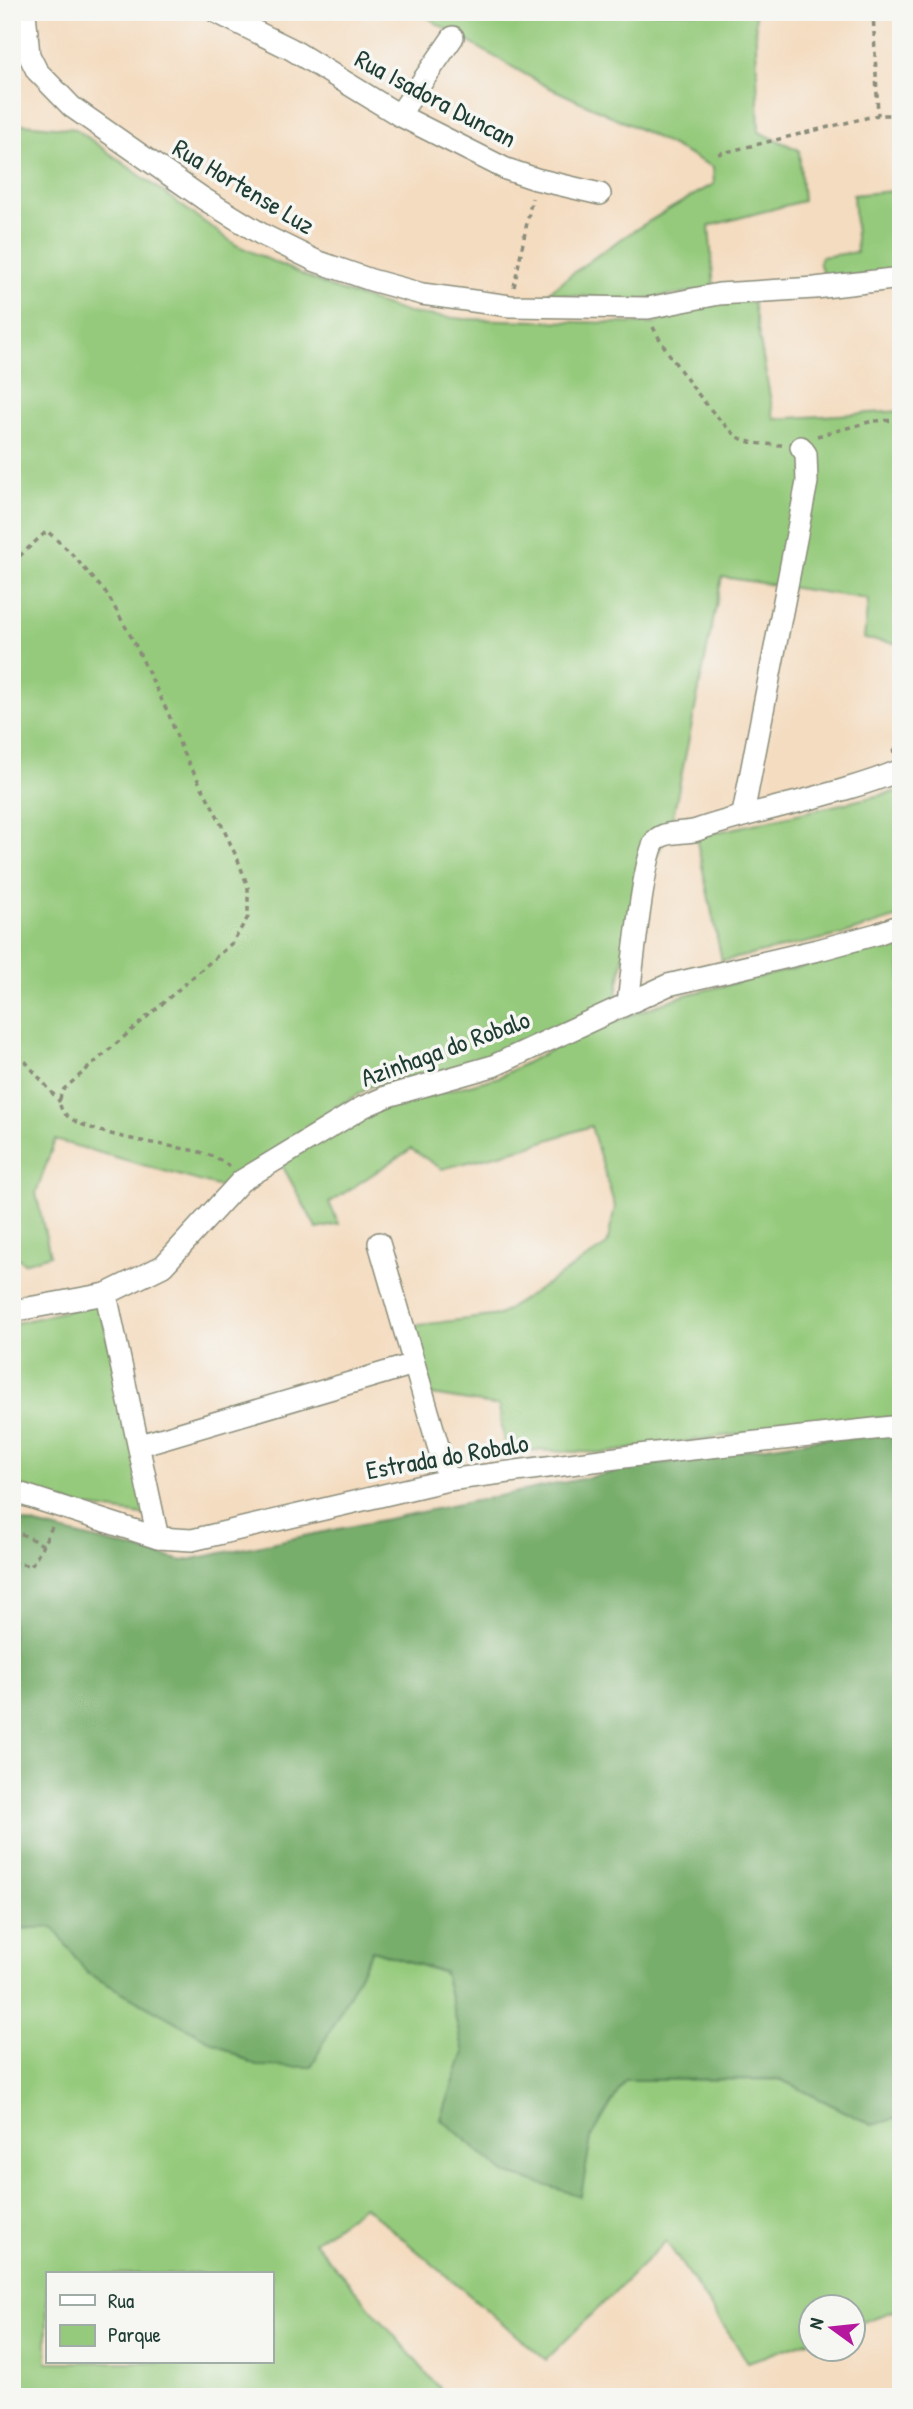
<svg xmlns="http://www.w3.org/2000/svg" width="913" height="2409" font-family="'Patrick Hand',sans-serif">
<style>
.green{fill:#95ca7c;stroke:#5a8458;stroke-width:2;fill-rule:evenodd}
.forest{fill:#78ae6c;stroke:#4c7650;stroke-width:2}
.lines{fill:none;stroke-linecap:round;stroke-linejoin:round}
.minor-casing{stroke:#8a8c7a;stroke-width:24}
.path{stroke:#8a8c7a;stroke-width:3.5;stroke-dasharray:5 5;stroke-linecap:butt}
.minor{stroke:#fff;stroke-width:21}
.labels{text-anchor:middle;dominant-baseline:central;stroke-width:7;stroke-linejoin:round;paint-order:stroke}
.street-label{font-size:26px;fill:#1f3d34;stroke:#f6f6f2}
</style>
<rect width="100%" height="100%" fill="#f6f6f2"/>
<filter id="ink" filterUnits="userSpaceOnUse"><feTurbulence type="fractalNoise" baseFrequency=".0143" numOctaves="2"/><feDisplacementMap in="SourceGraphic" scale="14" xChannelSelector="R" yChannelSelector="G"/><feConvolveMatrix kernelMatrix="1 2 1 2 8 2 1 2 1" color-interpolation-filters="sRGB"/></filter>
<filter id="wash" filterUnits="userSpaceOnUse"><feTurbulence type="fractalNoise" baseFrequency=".00686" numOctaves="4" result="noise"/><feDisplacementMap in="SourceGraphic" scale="28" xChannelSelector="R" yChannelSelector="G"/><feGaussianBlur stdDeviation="1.57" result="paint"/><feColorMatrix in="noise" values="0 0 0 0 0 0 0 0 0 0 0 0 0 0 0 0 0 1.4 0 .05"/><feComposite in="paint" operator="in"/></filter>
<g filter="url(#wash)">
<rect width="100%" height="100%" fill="#f4dcc0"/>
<g class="green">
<path d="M420 12H755L759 132 799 150 803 201 709 226 714 289 629 301 548 293C601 249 654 217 714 184L713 167 633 126 546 86 439 25Z"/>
<path d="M12 123 76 129 236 245 330 287 408 313 464 319 654 324 706 302H753L774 419 901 411V644L864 639 868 599 722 577 671 826 633 905 616 999 483 1061 372 1086 327 1113 220 1187 55 1140 36 1193 50 1255 24 1263 12 1253Z"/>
<path d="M901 190V272L825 279 819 262 821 257 857 252 853 195Z"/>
<path d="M901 789V916L841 935 722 961 696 837 894 792Z"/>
<path d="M901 939V1417L774 1429 604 1453 505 1449 499 1406 432 1395 411 1326 499 1315 607 1245 615 1207 591 1126 527 1147 442 1169 411 1149 329 1203 339 1224 317 1229 281 1163 365 1113 499 1077 583 1033 685 995 864 952Z"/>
<path d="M99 1303 150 1516 73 1505 12 1483V1324Z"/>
<path d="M53 1927 87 1973 311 2066 372 1950 444 1973 464 2052 441 2120 580 2196 591 2138 624 2080 780 2079 872 2125 901 2117V2308L854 2325 853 2308H811V2340L748 2362 666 2241 546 2360 364 2206 314 2242 447 2397H12V1929ZM47 2274H271V2362H47Z"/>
</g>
<path class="forest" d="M901 1426V2117L872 2125 780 2079 625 2080 591 2138 581 2196 505 2173 441 2119 464 2052 444 1972 372 1950 311 2067 256 2066 87 1973 53 1927 12 1929V1519L183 1561 639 1467Z"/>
</g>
<g filter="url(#ink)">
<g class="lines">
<g class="minor-casing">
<g id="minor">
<path d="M25 12 29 55 37 71 72 107 204 199 263 235 316 261 371 280 422 294 510 306 648 308 719 294 815 288 901 278"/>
<path d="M216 12 291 49 399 115 506 169 536 179 600 194"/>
<path d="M399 115 453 37"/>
<path d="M743 814 807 482 806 454 801 447"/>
<path d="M628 1002C632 975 643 855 656 840 666 830 685 834 697 830 764 807 835 797 901 770"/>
<path d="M379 1243 448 1480"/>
<path d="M106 1294 158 1538"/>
<path d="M12 1311 106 1294 163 1266 241 1181 363 1107 388 1096 493 1066 668 985 822 949 877 934 901 925"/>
<path d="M140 1445 414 1364"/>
<path d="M12 1491 158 1538 192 1540 448 1480 647 1454 901 1426"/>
</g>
</g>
<g class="path">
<path d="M873 12 878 115"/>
<path d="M718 154 878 115H901"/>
<path d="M514 287 532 198"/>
<path d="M653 327C665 352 717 424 740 438 752 445 768 444 782 445"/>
<path d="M817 436 873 421 901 420"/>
<path d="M12 563 47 531 70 552 107 594 133 640 169 715 183 753 215 811 238 860 248 887V917L232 943 64 1089C60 1095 58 1103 62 1110 77 1135 172 1145 200 1152 211 1155 220 1159 229 1166"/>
<path d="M894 753 901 726"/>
<path d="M12 1046 60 1102"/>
<path d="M12 1529 43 1545 53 1525"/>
<path d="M12 1562 31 1566 43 1545"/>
</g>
<use href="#minor" class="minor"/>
</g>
</g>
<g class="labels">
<g class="street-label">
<text transform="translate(436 98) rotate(28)">Rua Isadora Duncan</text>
<text transform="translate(244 186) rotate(31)">Rua Hortense Luz</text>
<text transform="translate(445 1048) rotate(-20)">Azinhaga do Robalo</text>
<text transform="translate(447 1456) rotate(-10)">Estrada do Robalo</text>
</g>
</g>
<rect width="913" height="2409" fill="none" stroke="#f6f6f2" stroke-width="42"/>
<rect x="46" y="2272" width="228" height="91" fill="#f6f6f2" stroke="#a0aca6" stroke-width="2"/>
<rect x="60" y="2295" width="35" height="10" fill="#ffffff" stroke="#a0aca6" stroke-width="2"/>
<text x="108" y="2308" font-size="21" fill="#1f3d34">Rua</text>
<rect x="60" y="2325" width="35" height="21" fill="#95ca7c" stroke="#a0aca6" stroke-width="2"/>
<text x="108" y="2342" font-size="21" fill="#1f3d34">Parque</text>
<g transform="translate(832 2328) rotate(285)"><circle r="33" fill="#f6f6f2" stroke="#a0aca6" stroke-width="2"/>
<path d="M0-5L12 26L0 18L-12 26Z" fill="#b5179e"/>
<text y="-10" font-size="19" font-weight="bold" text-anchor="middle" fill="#1f3d34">N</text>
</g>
</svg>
